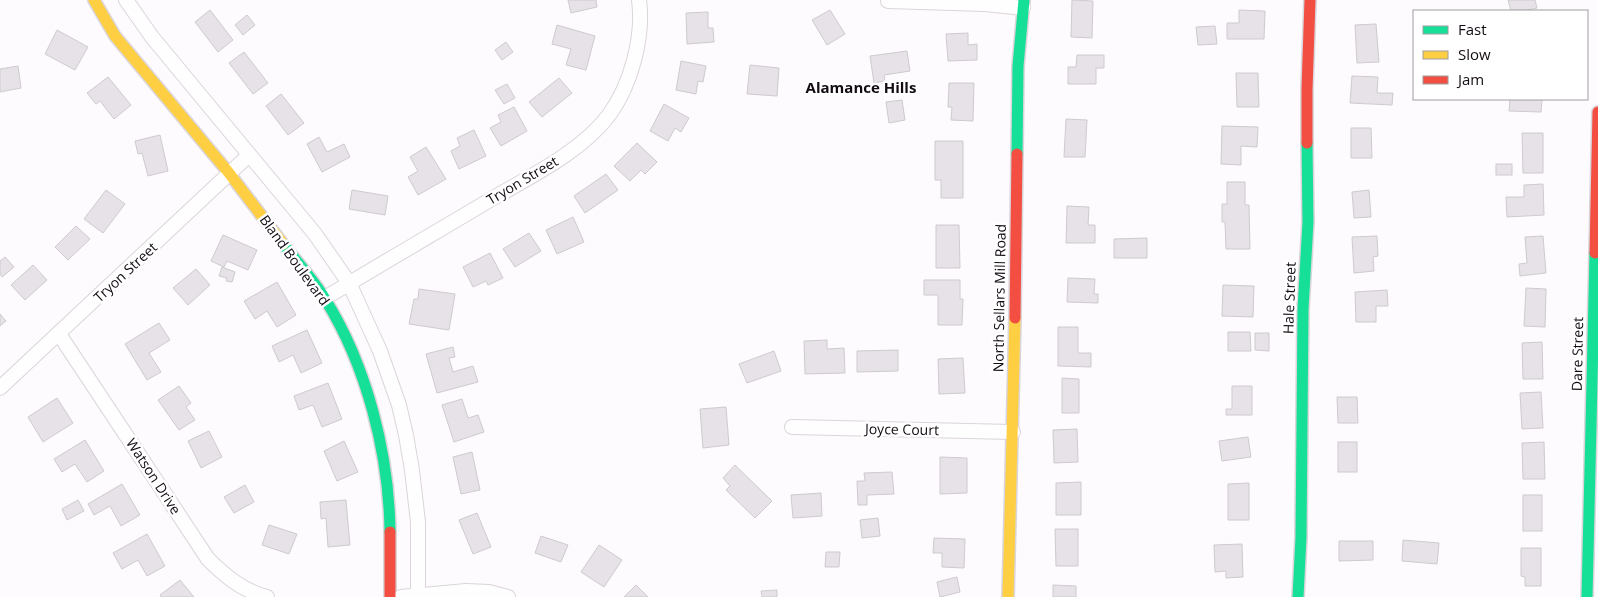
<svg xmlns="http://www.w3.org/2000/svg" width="1598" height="597" font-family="'Open Sans',sans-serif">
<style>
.building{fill:#e7e2e7;stroke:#cecacf}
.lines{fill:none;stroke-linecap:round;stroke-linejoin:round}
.street-casing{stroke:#dad5da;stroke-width:16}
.fast-casing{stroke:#dad5da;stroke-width:14}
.slow-casing{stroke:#dad5da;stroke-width:14}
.jam-casing{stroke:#dad5da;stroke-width:14}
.street{stroke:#fffeff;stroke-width:14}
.fast{stroke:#16e098;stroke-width:11}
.slow{stroke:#ffcf43;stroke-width:11}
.jam{stroke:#f24e42;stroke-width:11}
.labels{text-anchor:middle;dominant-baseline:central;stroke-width:5;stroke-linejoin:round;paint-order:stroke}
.street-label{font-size:14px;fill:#120b12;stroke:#fff}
.neighbourhood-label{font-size:15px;font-weight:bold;fill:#120b12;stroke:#fff}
</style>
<rect width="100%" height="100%" fill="#fdfbfd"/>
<g class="building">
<path d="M568 0H596L597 7 571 13Z"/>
<path d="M1072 0 1093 1 1092 38 1071 37Z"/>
<path d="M1508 0H1535L1537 8 1522 11H1511Z"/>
<path d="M210 10 233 40 218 52 195 22Z"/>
<path d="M830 10 845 34 827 45 812 20Z"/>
<path d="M1239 10 1265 11 1264 39H1227V23H1239Z"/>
<path d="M708 12V28H713L714 42 687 44 686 13Z"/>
<path d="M247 15 255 25 243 35 235 25Z"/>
<path d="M1376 24 1379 62 1357 63 1355 25Z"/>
<path d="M557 25 595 36 586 70 566 65 571 49 552 44Z"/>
<path d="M1215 26 1217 44 1198 45 1196 27Z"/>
<path d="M57 30 88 47 75 70 45 54Z"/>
<path d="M968 33V45L977 44V60L948 61 946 34Z"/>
<path d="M506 42 513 52 502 60 495 50Z"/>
<path d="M907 51 910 71 884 75 885 81 874 83 870 56Z"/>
<path d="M244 52 268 83 253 94 229 63Z"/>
<path d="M1077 55H1104V68H1096V84H1068V67H1076Z"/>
<path d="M681 61 706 66 703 82 698 81 696 94 676 90Z"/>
<path d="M750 65 779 68 777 96 747 94Z"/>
<path d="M18 66 21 88 0 92V69Z"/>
<path d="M1236 73H1258L1259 107H1237Z"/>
<path d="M1352 76 1378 77 1377 93H1393L1392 105 1350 103Z"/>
<path d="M108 77 131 105 114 119 100 101 96 104 87 93Z"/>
<path d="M559 78 572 93 542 117 529 102Z"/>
<path d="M949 83H974L973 121 951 120 952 107H948Z"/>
<path d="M507 84 515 98 504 104 495 90Z"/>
<path d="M281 94 304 123 288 135 266 106Z"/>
<path d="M1510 99H1542L1541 112 1509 111Z"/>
<path d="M902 100 905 120 889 123 886 102Z"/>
<path d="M664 104 689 118 681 132 675 128 668 141 650 131Z"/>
<path d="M514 107 527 131 501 146 490 128 501 122 498 115Z"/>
<path d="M1066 119 1087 120 1085 157H1064Z"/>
<path d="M1222 126 1258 127 1257 147 1241 146V165L1221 164Z"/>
<path d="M1351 128H1371L1372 158H1351Z"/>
<path d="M474 130 486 156 459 169 451 151 460 146 457 138Z"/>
<path d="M1522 133H1543V173H1523Z"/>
<path d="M160 135 168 171 148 176 142 153 138 154 135 141Z"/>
<path d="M319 137 327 152 344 144 350 157 322 172 307 144Z"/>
<path d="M935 141H963V198H941V180H935Z"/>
<path d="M637 143 657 162 645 174 641 170 630 181 614 166Z"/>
<path d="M426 147 446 179 418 195 408 177 418 171 410 157Z"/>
<rect x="1496" y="164" width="16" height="11"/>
<path d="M606 174 618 190 585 213 574 196Z"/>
<path d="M1227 182H1245V205H1249L1250 249H1226L1225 222H1222V204H1227Z"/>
<path d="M1543 184 1544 215 1507 217 1506 197H1524V185Z"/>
<path d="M106 190 125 204 103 233 84 219Z"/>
<path d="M352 190 388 196 385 215 349 209Z"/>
<path d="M1369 190 1371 217 1354 218 1352 192Z"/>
<path d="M1067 206 1089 207 1088 225H1095V243H1066Z"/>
<path d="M573 217 584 242 557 254 546 230Z"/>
<path d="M936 225H959L960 268H936Z"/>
<path d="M76 226 90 239 68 260 55 247Z"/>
<path d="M529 233 541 251 515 267 503 249Z"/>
<path d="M223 235 257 250 248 270 227 261 224 267 211 261Z"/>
<path d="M1377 236 1378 256 1373 257 1374 271 1354 273 1352 237Z"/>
<path d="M1543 236 1546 273 1520 276 1519 264 1527 263 1525 237Z"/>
<path d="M1147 238V258H1114V239Z"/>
<path d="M490 253 503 278 488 285 486 281 473 287 463 267Z"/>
<path d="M5 257 14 267 2 277 0 274V261Z"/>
<path d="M33 265 47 280 25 300 11 285Z"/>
<path d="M222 267 235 272 232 282 226 281 227 278 219 276Z"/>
<path d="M196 269 210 285 188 305 173 288Z"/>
<path d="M1068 278 1095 279 1094 294H1098V303L1067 302Z"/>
<path d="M924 280H960V299H963L962 325H938V295H924Z"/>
<path d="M277 282 296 315 277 327 267 311 255 319 244 301Z"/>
<path d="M1223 285 1254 286 1253 317 1222 316Z"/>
<path d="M1526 288 1546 289 1545 327 1524 326Z"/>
<path d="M419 289 455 294 449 330 409 324 414 299H418Z"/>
<path d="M1387 290 1388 306H1376V322H1356L1355 292Z"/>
<path d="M0 314 6 321 0 326Z"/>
<path d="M159 323 170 340 149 353 161 372 147 380 125 344Z"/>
<path d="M1058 327H1078V353H1091V367L1058 366Z"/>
<path d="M307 330 322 363 301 373 293 355 279 362 272 346Z"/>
<path d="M1228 332H1250L1251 351H1228Z"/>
<path d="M1255 333H1269V351L1255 350Z"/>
<path d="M827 340V349L844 348 845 373 805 374 804 341Z"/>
<path d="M1542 342 1543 379H1523L1522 343Z"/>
<path d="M453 347 455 357 449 358 453 372 473 366 478 382 437 393 426 354Z"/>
<path d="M898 350V371L857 372V351Z"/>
<path d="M774 351 781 371 747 383 739 364Z"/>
<path d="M963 358 965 393 939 394 938 359Z"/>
<path d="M1062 378 1079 379V413H1062Z"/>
<path d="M328 383 342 419 322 427 313 405 299 410 294 396Z"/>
<path d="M179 386 191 403 186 407 195 420 179 430 158 400Z"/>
<path d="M1232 386H1252V415H1226V409H1232Z"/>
<path d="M1541 392 1543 428 1522 429 1520 393Z"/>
<path d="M1337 397H1357L1358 423H1338Z"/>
<path d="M57 398 73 423 43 442 28 417Z"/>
<path d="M462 399 468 418 478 415 484 432 454 442 442 405Z"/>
<path d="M726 407 729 445 703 448 700 409Z"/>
<path d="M1077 429 1078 462 1054 463 1053 430Z"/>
<path d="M209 431 222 457 201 468 188 441Z"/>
<path d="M1248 437 1251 457 1222 461 1219 441Z"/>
<path d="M85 440 104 471 87 482 75 464 62 472 54 459Z"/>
<path d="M344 441 358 472 337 481 324 451Z"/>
<rect x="1338" y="442" width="19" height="30"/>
<path d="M1544 442 1545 479H1523L1522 443Z"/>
<path d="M472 452 480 490 461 494 453 457Z"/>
<path d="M940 457 967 458V493L940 494Z"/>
<path d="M735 465 772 501 755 518 726 490 730 486 723 478Z"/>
<path d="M892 472 894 494 867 495V505H858L857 481H865L864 473Z"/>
<path d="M1081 482V515H1056V483Z"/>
<path d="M1249 483V520H1228V484Z"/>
<path d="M122 484 140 515 121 526 110 506 94 515 88 504Z"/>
<path d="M245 485 254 502 234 513 224 497Z"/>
<path d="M821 493 822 516 793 518 791 495Z"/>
<rect x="1523" y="495" width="19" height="36"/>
<path d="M78 500 84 511 67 520 62 509Z"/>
<path d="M346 500 350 545 328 547 326 518 321 519 320 502Z"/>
<path d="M477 513 491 547 473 554 459 520Z"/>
<path d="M878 518 880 536 862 538 860 520Z"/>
<path d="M269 525 297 534 289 554 262 545Z"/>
<path d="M1055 529H1078V566H1056Z"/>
<path d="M147 534 165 566 147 576 138 560 122 569 113 553Z"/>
<path d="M541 536 568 545 561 562 535 553Z"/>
<path d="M934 538 965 539 964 568 942 567V553H933Z"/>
<path d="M1403 540 1439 543 1437 564 1402 561Z"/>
<path d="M1339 541H1373V560L1339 561Z"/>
<path d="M1242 544 1243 577 1226 578V571L1215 572 1214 545Z"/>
<path d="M599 545 622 560 604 587 581 572Z"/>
<path d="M1521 548H1541V586H1525V577L1521 576Z"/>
<path d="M826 552H840L839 567H825Z"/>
<path d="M957 577 960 592 940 597 937 582Z"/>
<path d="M180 580 194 597H161L160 595Z"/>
<path d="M636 585 648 597H624Z"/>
<path d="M1053 585 1076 586V597H1053Z"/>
<path d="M777 590V597H762L761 591Z"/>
</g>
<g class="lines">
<g class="street-casing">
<g id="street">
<path d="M126 0 152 37 315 234 349 283 380 351 399 405 406 435 412 470 418 522V597"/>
<path d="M888 1 985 4 1023 8"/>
<path d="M325 298C381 264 438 231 495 197 533 175 582 151 609 115 631 85 644 37 639 0"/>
<path d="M59 334 208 559C225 576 243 591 267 597"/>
<path d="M0 388 249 155"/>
<path d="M792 427 1013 432"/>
<path d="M401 597 466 591 489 592 508 597"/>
</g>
</g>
<g class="fast-casing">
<g id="fast">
<path d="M1017 154 1018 66 1024 0"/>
<path d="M283 244C297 262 313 279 325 299 367 366 389 454 390 532"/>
<path d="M1298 597 1301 537 1303 309 1308 222 1307 143"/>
<path d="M1587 597 1595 253"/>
</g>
</g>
<g class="slow-casing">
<g id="slow">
<path d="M94 0 115 36 229 173 283 244"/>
<path d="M1008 597 1015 318"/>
</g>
</g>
<g class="jam-casing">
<g id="jam">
<path d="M1307 143V89L1310 0"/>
<path d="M1595 253 1598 112"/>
<path d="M1015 318 1017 154"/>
<path d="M390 597V532"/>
</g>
</g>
<use href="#street" class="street"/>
<use href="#fast" class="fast"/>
<use href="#slow" class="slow"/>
<use href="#jam" class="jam"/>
</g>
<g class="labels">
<g class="street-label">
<text transform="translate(522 180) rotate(-31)">Tryon Street</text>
<text transform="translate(295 260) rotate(54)">Bland Boulevard</text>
<text transform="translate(125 272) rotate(-43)">Tryon Street</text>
<text transform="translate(999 298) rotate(-89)">North Sellars Mill Road</text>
<text transform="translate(1289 298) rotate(-88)">Hale Street</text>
<text transform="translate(1577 354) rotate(-89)">Dare Street</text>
<text transform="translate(902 429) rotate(1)">Joyce Court</text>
<text transform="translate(154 476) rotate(57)">Watson Drive</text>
</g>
<g class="neighbourhood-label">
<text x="861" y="87">Alamance Hills</text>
</g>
</g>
<rect x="1413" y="10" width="175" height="90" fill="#ffffff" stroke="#a09da0"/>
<rect x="1423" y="26" width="25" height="8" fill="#16e098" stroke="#a09da0"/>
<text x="1458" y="35" font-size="15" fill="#120b12">Fast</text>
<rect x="1423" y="51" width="25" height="8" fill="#ffcf43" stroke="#a09da0"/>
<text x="1458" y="60" font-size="15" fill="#120b12">Slow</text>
<rect x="1423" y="76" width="25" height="8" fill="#f24e42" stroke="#a09da0"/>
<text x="1458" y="85" font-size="15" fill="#120b12">Jam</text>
</svg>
